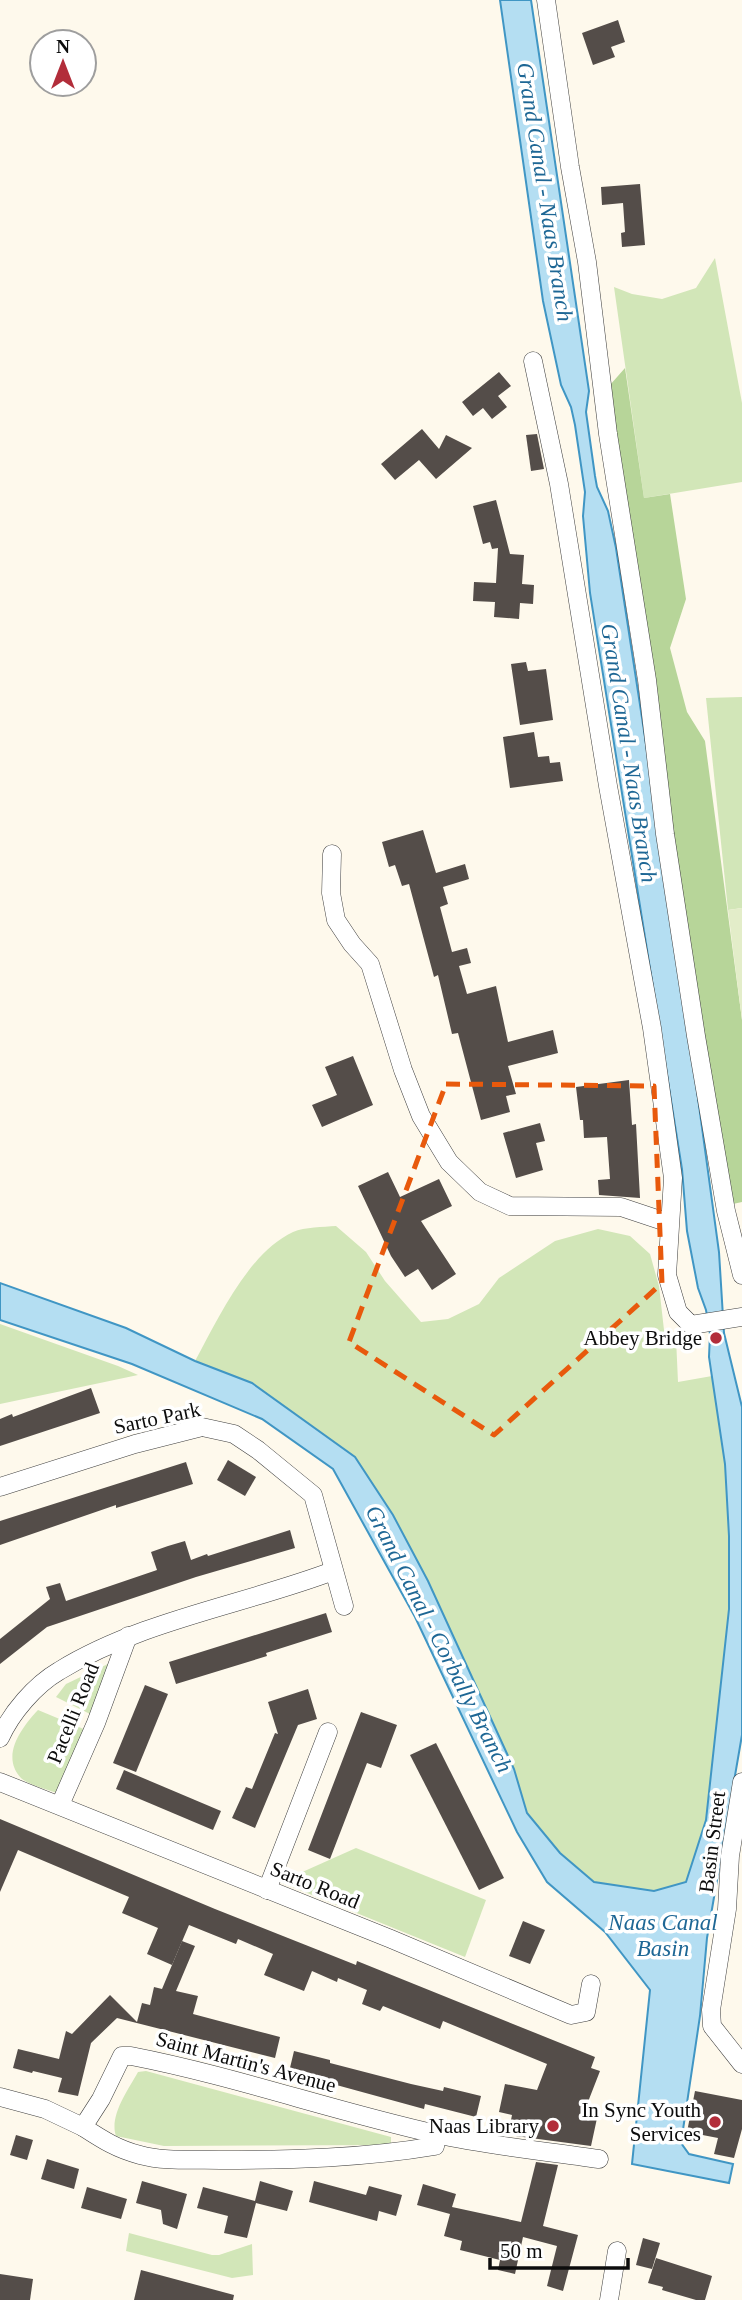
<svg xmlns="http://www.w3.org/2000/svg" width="742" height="2300" font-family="Georgia,serif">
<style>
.green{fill:#d2e6b8}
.forest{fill:#b7d599}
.pitch{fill:#e3edc9}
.water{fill:#b4def2;stroke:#4096c4;stroke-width:2}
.building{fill:#544d49}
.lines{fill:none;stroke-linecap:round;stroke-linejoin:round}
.street-casing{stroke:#3f3f3f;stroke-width:19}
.street{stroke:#fff;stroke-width:18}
.marked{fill:none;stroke:#e8590c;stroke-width:5;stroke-dasharray:14 9;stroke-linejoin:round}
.poi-dot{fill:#b22d3a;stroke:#fff;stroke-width:2.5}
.labels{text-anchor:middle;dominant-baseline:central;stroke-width:7;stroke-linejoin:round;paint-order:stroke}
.poi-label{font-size:21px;fill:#0c0c0c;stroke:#fff;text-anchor:end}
.street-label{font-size:21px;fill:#0c0c0c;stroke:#fff}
.water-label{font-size:23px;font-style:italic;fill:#1e6795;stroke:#fff}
</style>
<rect width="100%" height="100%" fill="#fef9ec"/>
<g class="green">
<path d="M715 258 742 403V482L644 498 614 287 632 294 662 299 696 288Z"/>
<path d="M742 697V908L728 910 706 698Z"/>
<path d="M336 1226 366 1252 385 1281 421 1322 448 1319 479 1304 499 1278 555 1241 598 1229 630 1236 650 1254 659 1286 664 1330 676 1338 678 1382 712 1376 725 1464 729 1536V1609L706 1820 686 1882 654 1891 594 1882 560 1853 527 1813 514 1769 428 1581 393 1515 355 1457 195 1361C218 1319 248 1253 293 1232 305 1227 323 1227 336 1226Z"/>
<path d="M0 1324 118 1366 138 1375 0 1404Z"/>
<path d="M110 1663 92 1715 56 1697 66 1684Z"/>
<path d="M38 1710 86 1730 63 1795C53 1791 28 1785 21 1778 0 1756 22 1727 38 1710Z"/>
<path d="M356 1848 486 1900 465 1957 280 1882Z"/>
<path d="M146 2071 391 2137V2145L164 2146 116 2136C109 2116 128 2090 138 2072Z"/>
<path d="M129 2233 212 2255H219L252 2244 253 2275 232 2278 126 2251Z"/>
</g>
<path class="forest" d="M625 368 644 498 670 494 686 599 670 648 687 712 705 741 742 1020V1202L719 1207 610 385Z"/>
<path class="pitch" d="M742 908V1020L728 910Z"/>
<path class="water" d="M500 0H531L589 391 586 412 595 476 597 487 608 511 616 548 680 966 719 1252 724 1333 742 1407V1735L707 1938 700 2016 681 2143 689 2154 733 2164 729 2183 632 2164 650 1990 605 1932 547 1882 517 1832 415 1617 333 1469 262 1419 132 1364 0 1320V1283L126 1328 195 1361 252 1383 355 1457 393 1515 428 1581 514 1769 527 1813 560 1853 594 1882 654 1891 686 1882 706 1820 729 1609V1536L725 1464 709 1357 710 1334 706 1310 698 1288 687 1231 682 1169 590 593 583 516 585 492 575 425 571 407 561 385 543 301Z"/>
<g class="building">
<path d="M618 20 625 42 611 47 615 57 593 65 582 33Z"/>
<path d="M640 184 645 245 622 247 621 233 625 232 623 203 602 205 601 187Z"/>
<path d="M499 372 511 386 498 396 507 407 492 419 483 408 473 416 462 402Z"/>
<path d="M422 429 439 449 446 435 472 448 436 479 419 460 395 480 381 464Z"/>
<path d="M537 434 544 469 531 471 526 435Z"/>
<path d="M496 500 510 554 524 555 522 584 534 585 533 604 520 603 519 619 494 617 495 602 473 601 474 582 496 583 498 548 492 549 490 542 483 544 473 506Z"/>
<path d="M526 662 528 671 546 669 553 720 520 725 511 664Z"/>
<path d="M534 732 538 757 549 756 550 763 560 762 563 781 510 788 503 737Z"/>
<path d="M423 830 436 873 465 864 469 879 443 887 448 904 440 907 452 952 467 948 471 963 459 966 467 994 496 986 508 1042 553 1030 558 1053 508 1066 516 1094 506 1096 510 1112 481 1120 458 1033 452 1034 438 975 434 977 409 884 402 886 395 865 389 867 382 842Z"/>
<path d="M353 1056 373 1105 322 1127 312 1105 337 1095 325 1067Z"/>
<path d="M629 1080 632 1125 636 1124 640 1198 599 1195 598 1180 610 1179 607 1137 584 1138 583 1120H580L576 1087Z"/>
<path d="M540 1123 545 1141 536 1143 543 1170 516 1178 503 1133Z"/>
<path d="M388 1172 400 1197 439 1179 452 1206 421 1221 456 1274 432 1290 418 1269 405 1277 391 1256 358 1186Z"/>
<path d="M91 1388 100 1413 0 1446V1419L12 1414 13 1417Z"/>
<path d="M228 1460 256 1477 245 1496 217 1480Z"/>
<path d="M186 1462 193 1484 116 1508V1505L0 1545V1521Z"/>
<path d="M290 1530 295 1548 196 1577 47 1627 0 1664V1639L50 1599 46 1587 60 1583 66 1601 157 1570 151 1552 168 1546 185 1541 191 1560 207 1554 208 1556Z"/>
<path d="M326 1613 332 1632 266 1653 267 1656 176 1684 169 1662Z"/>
<path d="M145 1685 168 1694 136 1772 113 1763Z"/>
<path d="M308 1689 317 1719 298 1725 255 1828 232 1818 246 1787 252 1789 275 1733 278 1734 268 1702Z"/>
<path d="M361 1712 397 1725 381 1768 367 1763 330 1859 308 1850Z"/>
<path d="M436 1743 504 1878 479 1890 410 1755Z"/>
<path d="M124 1770 221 1811 213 1830 116 1789Z"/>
<path d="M0 1819 215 1909 356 1965 357 1961 595 2057 591 2068 600 2071 586 2107 599 2109 591 2146 508 2135 512 2115 499 2112 505 2084 537 2090 547 2064 443 2021 440 2029 383 2006 380 2011 362 2004 367 1990 338 1978 337 1982 312 1971 304 1991 264 1975 273 1954 238 1939 236 1944 189 1925 172 1965 147 1954 158 1928 122 1913 129 1897 18 1850 0 1892Z"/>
<path d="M523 1921 545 1930 530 1964 509 1956Z"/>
<path d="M182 1941 195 1946 176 1991 198 1996 193 2014 280 2037 275 2058 117 2018 91 2043 78 2096 58 2092 62 2078 33 2071 32 2073 13 2068 18 2049 59 2059 66 2031 72 2034 110 1995 137 2022 142 2003 150 2005 154 1987 162 1989Z"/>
<path d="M294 2051 330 2060V2063L411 2084 443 2091 444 2087 481 2096 476 2117 425 2104 424 2109 289 2072Z"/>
<path d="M695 2091 742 2100V2129L734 2158 714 2154 718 2138 687 2132Z"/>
<path d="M16 2135 33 2140 27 2160 10 2155Z"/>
<path d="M47 2159 79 2169 74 2189 41 2179Z"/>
<path d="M536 2162 558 2165 543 2226 578 2235 563 2291 547 2286 557 2246 523 2237 515 2274 498 2270 500 2260 460 2250 462 2241 444 2236 450 2214 417 2205 423 2184 456 2194 452 2207 521 2222Z"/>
<path d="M142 2181 187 2194 177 2229 163 2224 161 2210 136 2203Z"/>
<path d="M260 2181 293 2191 287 2211 256 2203 247 2238 224 2233 228 2216 197 2208 203 2187 255 2201Z"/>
<path d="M314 2181 366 2195 369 2186 402 2195 396 2216 379 2211 377 2221 309 2202Z"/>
<path d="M87 2187 127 2199 121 2219 81 2208Z"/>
<path d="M643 2238 660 2243 652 2269 636 2265Z"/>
<path d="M656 2258 712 2276 705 2300H696L662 2290 663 2287 648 2283Z"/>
<path d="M141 2270 234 2295 233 2300H134Z"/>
<path d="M0 2274 33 2279 30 2300H0Z"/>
</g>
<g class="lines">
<g class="street-casing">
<g id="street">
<path d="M546 0 570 167 587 262 608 434 647 680 665 834 696 1036 726 1211 742 1275"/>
<path d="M533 361 559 484 608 786 652 1028 673 1178 667 1275 678 1312 691 1325 742 1317"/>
<path d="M332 854 331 893 336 920 352 944 370 964 403 1070 421 1116 449 1162 480 1192 510 1206 621 1207 669 1223"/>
<path d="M0 1487 135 1444 202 1427 234 1434 258 1450 313 1495 344 1606"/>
<path d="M0 1738C11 1713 35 1685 59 1671 142 1620 243 1605 333 1571"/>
<path d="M0 1782 391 1939 571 2015 586 2012 591 1984"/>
<path d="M742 1782 730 1856 727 1909 711 2010 712 2026 742 2064"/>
<path d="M60 1805 96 1723 128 1636"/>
<path d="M267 1890 328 1732"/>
<path d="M0 2097 45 2109 83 2127 101 2099 122 2056H131C234 2076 333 2111 436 2134 489 2146 545 2151 599 2159"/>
<path d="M83 2127C103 2140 117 2149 140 2155 165 2162 195 2159 221 2160 292 2160 364 2158 435 2146L438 2134"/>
<path d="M609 2300 617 2251"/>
</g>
</g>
<use href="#street" class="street"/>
</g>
<path class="marked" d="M446 1084 654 1086 662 1283 494 1435 349 1342Z"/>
<g class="poi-dot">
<circle cx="716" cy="1338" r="7"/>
<circle cx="715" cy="2122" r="7"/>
<circle cx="553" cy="2126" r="7"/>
</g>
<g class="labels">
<g class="poi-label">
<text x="702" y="1338">Abbey Bridge</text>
<text x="701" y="2110">In Sync Youth<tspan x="701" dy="24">Services</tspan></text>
<text x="539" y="2126">Naas Library</text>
</g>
<g class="street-label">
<text transform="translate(157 1418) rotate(-12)">Sarto Park</text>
<text transform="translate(73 1713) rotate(-68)">Pacelli Road</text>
<text transform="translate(712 1842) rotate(-83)">Basin Street</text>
<text transform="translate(315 1885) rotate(22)">Sarto Road</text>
<text transform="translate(246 2062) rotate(15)">Saint Martin's Avenue</text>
</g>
<g class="water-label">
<text transform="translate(545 192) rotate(81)">Grand Canal - Naas Branch</text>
<text transform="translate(629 753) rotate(81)">Grand Canal - Naas Branch</text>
<text transform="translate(439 1639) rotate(63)">Grand Canal - Corbally Branch</text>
<text x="663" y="1922">Naas Canal<tspan x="663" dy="26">Basin</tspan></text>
</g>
</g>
<g transform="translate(63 63)"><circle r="33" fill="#ffffff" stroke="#9e9e9e" stroke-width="2"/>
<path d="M0-5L12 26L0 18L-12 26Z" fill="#b22d3a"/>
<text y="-10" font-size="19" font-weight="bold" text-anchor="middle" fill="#0c0c0c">N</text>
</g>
<path d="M490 2258v10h138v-10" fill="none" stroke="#0c0c0c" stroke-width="3.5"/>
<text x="500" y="2258" font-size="21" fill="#0c0c0c" stroke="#ffffff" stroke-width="5" paint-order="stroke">50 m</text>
</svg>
